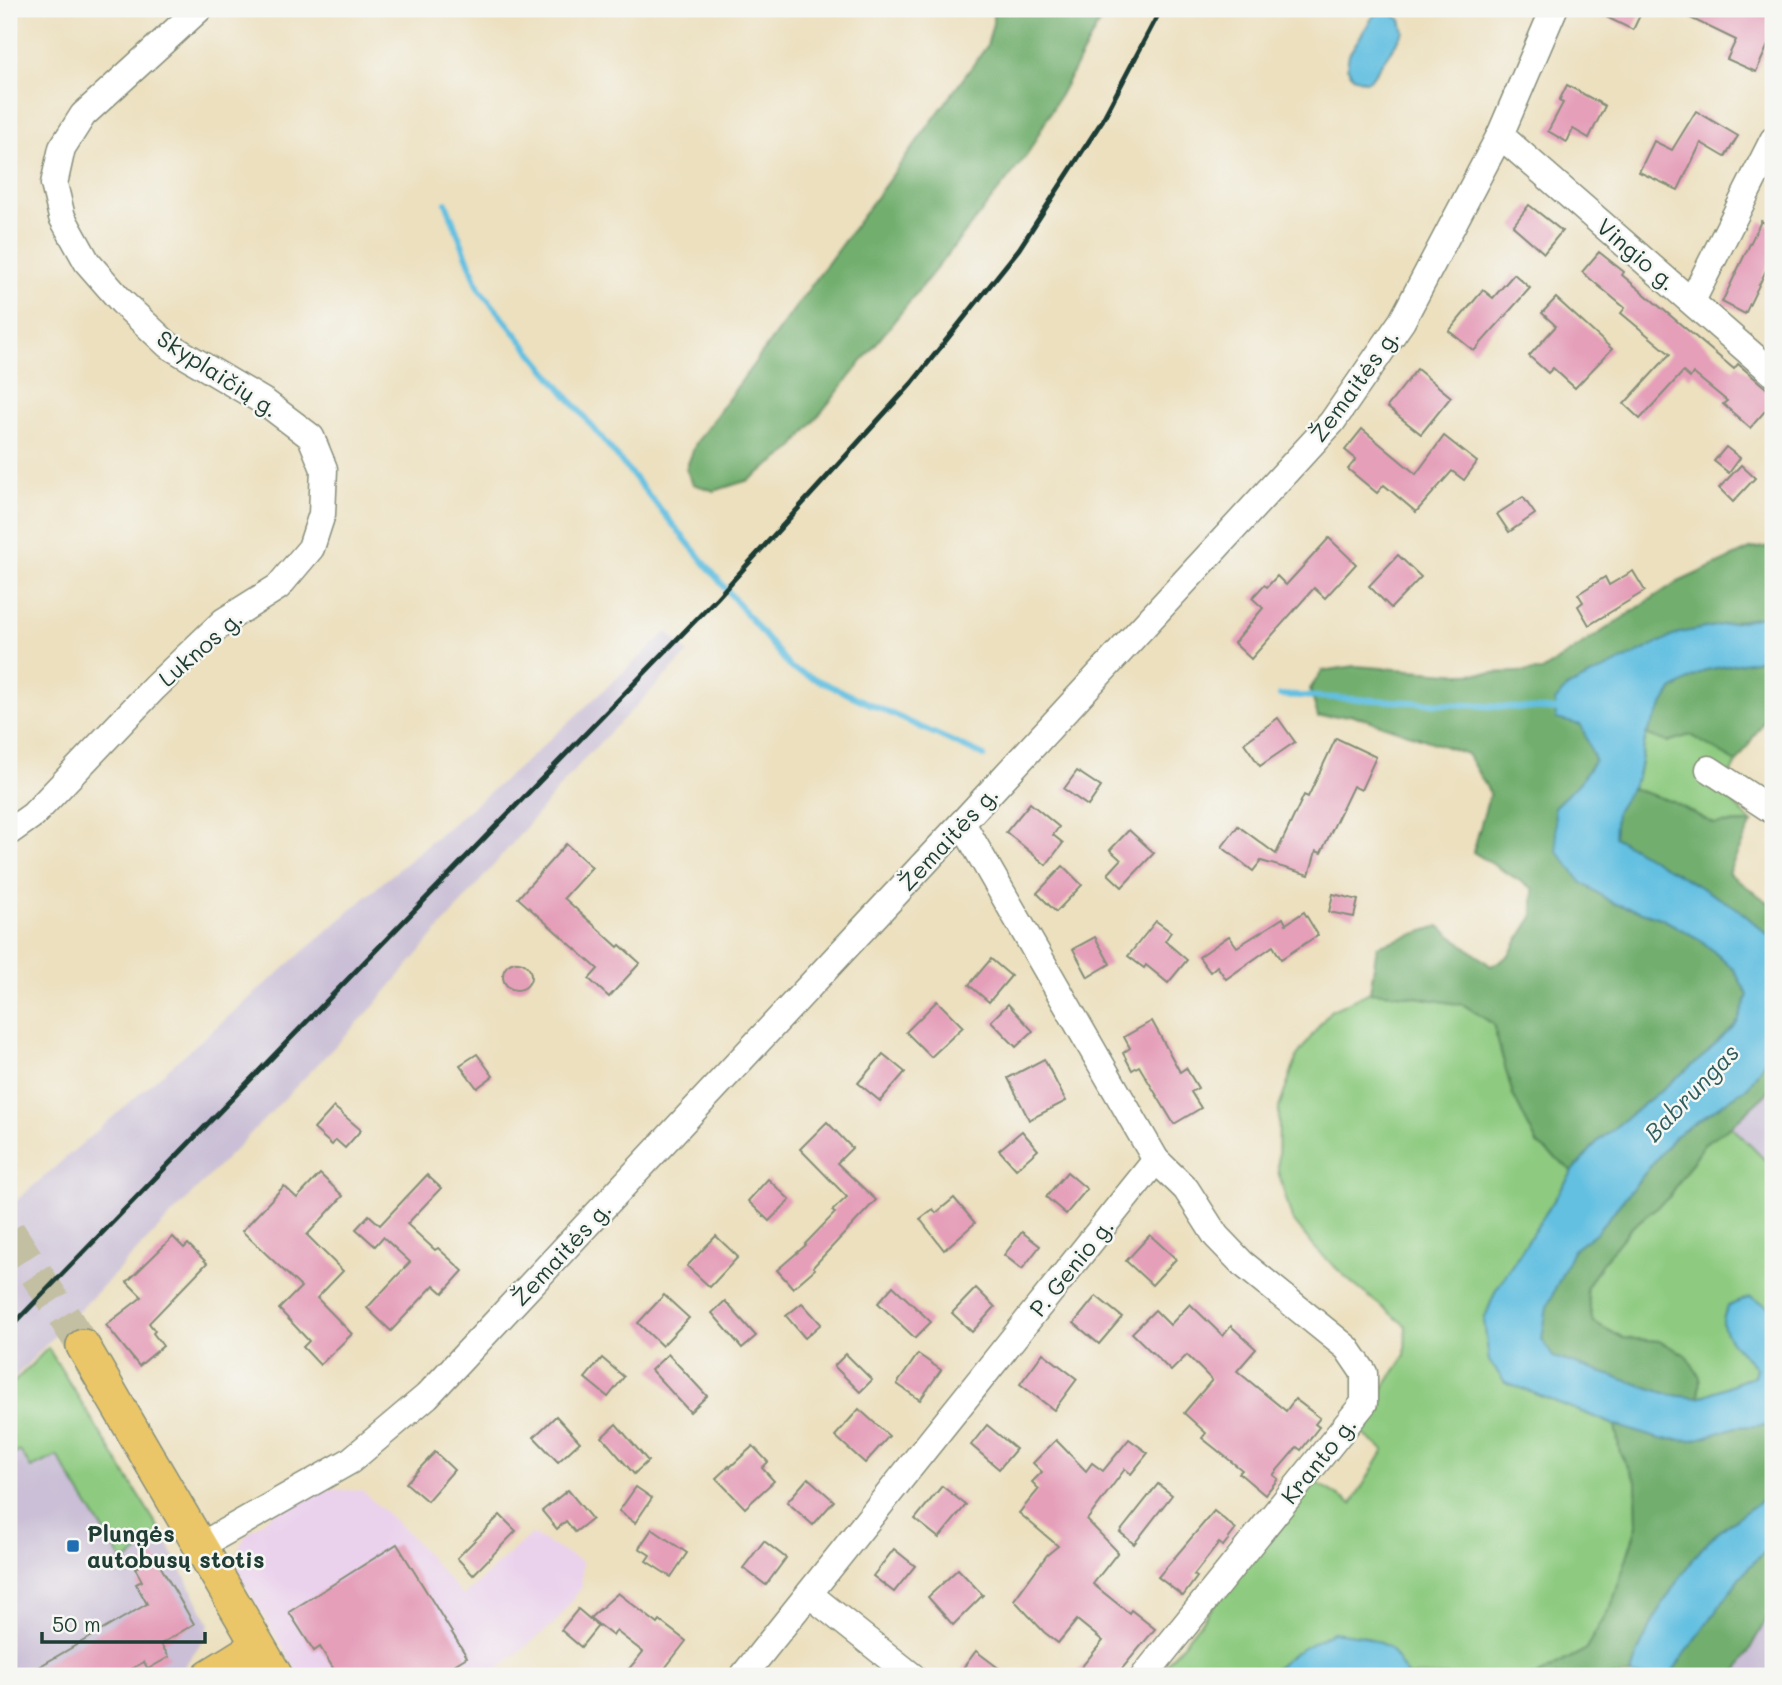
<svg xmlns="http://www.w3.org/2000/svg" width="1782" height="1685" font-family="Mali,sans-serif">
<style>
.built{fill:#ead1ec}
.industrial{fill:#cabfd6}
.green{fill:#8ecb80;stroke:#56845a;stroke-width:2}
.forest{fill:#72af6e;stroke:#487651;stroke-width:2}
.water{fill:#63c0e1;stroke:#417e8a;stroke-width:2}
.lines{fill:none;stroke-linecap:round;stroke-linejoin:round}
.stream{stroke:#63c0e1;stroke-width:6}
.building{fill:#e59fb9}
.major-tunnel{stroke:#c3bfa3;stroke-width:33;stroke-dasharray:33 17;stroke-linecap:butt}
.minor-casing{stroke:#868e7a;stroke-width:29}
.major-casing{stroke:#868e7a;stroke-width:36}
.minor{stroke:#fff;stroke-width:26}
.major{stroke:#eac669;stroke-width:33}
.rail{stroke:#1f3d34;stroke-width:5}
.poi-dot{fill:#1f6fb2;stroke:#f6f6f2;stroke-width:2.5}
.labels{text-anchor:middle;dominant-baseline:central;stroke-width:5;stroke-linejoin:round;paint-order:stroke}
.street-label{font-size:23px;fill:#1f3d34;stroke:#f6f6f2}
.poi-label{font-size:23px;font-weight:bold;fill:#1f3d34;stroke:#f6f6f2;text-anchor:start}
.water-label{font-size:24px;font-style:italic;fill:#305e5f;stroke:#f6f6f2}
</style>
<rect width="100%" height="100%" fill="#f6f6f2"/>
<filter id="ink" filterUnits="userSpaceOnUse"><feTurbulence type="fractalNoise" baseFrequency=".0143" numOctaves="2"/><feDisplacementMap in="SourceGraphic" scale="14" xChannelSelector="R" yChannelSelector="G"/><feConvolveMatrix kernelMatrix="1 2 1 2 8 2 1 2 1" color-interpolation-filters="sRGB"/></filter>
<filter id="wash" filterUnits="userSpaceOnUse"><feTurbulence type="fractalNoise" baseFrequency=".00686" numOctaves="4" result="noise"/><feDisplacementMap in="SourceGraphic" scale="28" xChannelSelector="R" yChannelSelector="G"/><feGaussianBlur stdDeviation="1.57" result="paint"/><feColorMatrix in="noise" values="0 0 0 0 0 0 0 0 0 0 0 0 0 0 0 0 0 1.4 0 .05"/><feComposite in="paint" operator="in"/></filter>
<g filter="url(#wash)">
<rect width="100%" height="100%" fill="#ece0bf"/>
<path class="built" d="M328 1489 362 1491 407 1532 463 1596 531 1534 582 1562V1587L556 1622 489 1676H300L238 1573 237 1558 240 1545 247 1534 271 1515Z"/>
<g class="industrial">
<path d="M667 632 688 653 584 759 373 1007 9 1383V1207L381 884 523 764Z"/>
<path d="M1773 1083V1168L1731 1126 1766 1094Z"/>
<path d="M20 1451 57 1455 124 1563 163 1535 209 1623 206 1636 181 1671 172 1676H9V1458Z"/>
<path d="M1773 1607V1676H1735Z"/>
</g>
<g class="green">
<path d="M1646 734 1667 742 1690 735 1737 762 1721 789 1752 823 1714 824 1673 802 1631 788 1638 777Z"/>
<path d="M1370 992 1397 994 1464 1005 1493 1024 1513 1095 1538 1145 1573 1171 1496 1290 1484 1320 1505 1382 1615 1425 1620 1453 1636 1481 1637 1526 1612 1604 1585 1650 1536 1676H1408L1388 1647 1293 1654 1267 1676H1157L1314 1481 1352 1504 1384 1450 1356 1429 1405 1356 1406 1326 1353 1284 1315 1248 1292 1219 1278 1171 1279 1108 1297 1056 1330 1011Z"/>
<path d="M1731 1126 1773 1168V1314L1765 1304 1731 1340 1756 1368 1754 1376 1698 1398 1700 1377 1659 1341 1624 1338 1592 1322 1586 1289 1602 1263 1631 1228 1669 1197 1705 1143Z"/>
<path d="M48 1348 163 1535 124 1563 57 1456 31 1468 20 1451 9 1458V1387Z"/>
</g>
<g class="forest">
<path d="M993 9H1107L1027 155 791 450 749 480 714 491 693 484 686 469 696 443 987 46 993 23Z"/>
<path d="M1773 546V615L1737 621 1597 673 1567 687 1595 760 1579 783 1554 807 1581 882 1613 903 1661 918 1701 940 1734 970 1748 995 1738 1022 1705 1055 1598 1141 1573 1171 1538 1145 1513 1095 1493 1024 1464 1005 1397 994 1370 992 1377 946 1439 926 1491 966 1508 956 1533 917V889L1473 852 1490 793 1467 754 1353 715 1318 717 1310 689 1322 671 1355 666 1464 674 1542 671 1674 584 1750 549Z"/>
<path d="M1764 659 1773 665V707L1737 762 1690 735 1667 742 1646 734 1672 690 1706 670Z"/>
<path d="M1631 788 1673 802 1714 824 1752 823 1728 873 1773 906V939L1738 909 1614 837 1616 812Z"/>
<path d="M1773 1047V1083L1766 1094 1731 1126 1705 1143 1669 1197 1631 1228 1602 1263 1586 1289 1593 1322 1623 1338 1659 1341 1686 1355 1700 1377 1698 1398 1671 1395 1553 1357 1542 1339 1547 1307 1573 1250 1597 1232 1675 1136 1749 1086Z"/>
<path d="M1615 1425 1660 1439 1694 1440 1736 1427 1773 1425V1492C1752 1508 1727 1523 1709 1541 1683 1566 1637 1642 1631 1676H1536L1585 1650 1612 1604 1637 1526 1636 1481 1620 1453Z"/>
<path d="M1773 1544V1607L1735 1676H1669L1745 1571Z"/>
</g>
<g class="water">
<path d="M1388 10 1401 20 1404 32 1370 80 1364 81 1353 77 1347 67 1349 54 1374 15Z"/>
<path d="M1773 615V665L1764 659 1706 670 1672 690 1646 734 1638 777 1616 812 1614 837 1738 909 1773 939V1047L1749 1086 1675 1136 1597 1232 1573 1250 1547 1307 1542 1339 1553 1357 1671 1395 1698 1398 1754 1376 1756 1368C1746 1356 1723 1339 1723 1322 1723 1317 1726 1311 1728 1306L1750 1297C1758 1301 1769 1304 1773 1314 1777 1324 1774 1358 1768 1366L1773 1374V1425L1736 1427 1694 1440 1660 1439 1615 1425 1505 1382 1489 1361 1484 1320 1496 1290 1573 1171 1598 1141 1705 1055 1738 1022 1748 995 1734 970 1701 940 1661 918 1613 903 1581 882 1557 851 1554 807 1579 783 1595 760 1581 725 1556 719 1555 701 1567 687 1679 633Z"/>
<path d="M1773 1492V1544L1745 1571 1669 1676H1631C1637 1642 1683 1566 1709 1541 1727 1523 1752 1508 1773 1492Z"/>
<path d="M1332 1632 1363 1636 1389 1647 1408 1676H1267L1293 1654Z"/>
</g>
<g class="lines">
<g class="stream">
<path d="M446 203 480 290 791 668 984 756"/>
<path d="M1280 695 1561 710"/>
</g>
</g>
<g id="blocks">
<g class="building">
<path d="M1590 9H1643L1633 30Z"/>
<path d="M1672 9H1773V34L1756 72 1727 59 1736 40Z"/>
<path d="M1567 85 1605 106 1589 138 1573 129 1567 142 1548 131 1563 103 1559 101Z"/>
<path d="M1696 111 1738 136 1725 157 1701 143 1678 190 1639 172 1654 141 1672 150Z"/>
<path d="M1529 205 1562 231 1544 253 1513 226Z"/>
<path d="M1761 221 1773 227V256L1745 314 1722 302Z"/>
<path d="M1599 252 1624 272 1622 275 1734 369 1738 364 1773 394V402L1750 428 1723 404 1727 401 1693 373 1690 378 1683 372 1640 419 1624 404 1670 354 1621 313 1625 308 1582 272Z"/>
<path d="M1514 274 1530 288 1474 351 1449 331 1483 290 1493 298Z"/>
<path d="M1556 298 1612 349 1575 388 1553 368 1548 373 1529 356 1556 326 1542 313Z"/>
<path d="M1417 369 1451 397 1421 434 1387 407Z"/>
<path d="M1362 429 1416 474 1444 436 1477 462 1464 480 1452 471 1416 512 1384 485 1377 493 1348 469 1356 459 1345 450Z"/>
<path d="M1726 447 1740 458 1729 473 1714 461Z"/>
<path d="M1741 465 1755 478 1733 502 1719 488Z"/>
<path d="M1523 497 1535 514 1509 532 1497 514Z"/>
<path d="M1329 538 1356 564 1325 598 1314 588 1251 659 1234 643 1263 608 1252 598 1264 585 1267 587 1277 576 1286 585Z"/>
<path d="M1398 555 1421 577 1391 608 1369 586Z"/>
<path d="M1633 571 1645 591 1589 625 1578 606 1583 602 1578 594 1605 577 1609 585Z"/>
<path d="M1278 718 1295 742 1260 766 1244 743Z"/>
<path d="M1336 738 1376 757 1361 790 1353 786 1321 853 1316 851 1309 875 1261 861 1253 871 1222 847 1238 826 1276 854 1304 795 1308 797Z"/>
<path d="M1077 771 1101 787 1088 806 1064 789Z"/>
<path d="M1030 803 1059 827 1053 835 1063 843 1046 865 1006 832Z"/>
<path d="M1129 830 1154 853 1122 887 1108 874 1121 860 1110 850Z"/>
<path d="M566 844 592 867 564 898 618 947 620 945 640 963 609 997 589 979 598 969 518 898Z"/>
<path d="M1063 866 1082 885 1056 912 1037 893Z"/>
<path d="M1333 894 1358 900 1354 917 1329 912Z"/>
<path d="M1304 912 1318 935 1281 959 1273 946 1226 979 1217 966 1210 972 1199 957 1229 936 1237 947 1283 918 1286 924Z"/>
<path d="M1156 921 1171 932 1165 941 1187 960 1168 983 1146 965 1144 968 1128 956Z"/>
<path d="M1095 937 1110 964 1088 977 1073 949Z"/>
<path d="M991 959 1011 976 989 1002 969 985Z"/>
<circle cx="517" cy="976" r="14"/>
<path d="M937 1001 963 1027 931 1057 906 1032Z"/>
<path d="M1008 1004 1033 1031 1016 1047 991 1021Z"/>
<path d="M1152 1021 1180 1072 1186 1068 1198 1088 1191 1092 1201 1108 1174 1124 1139 1066 1132 1070 1123 1053 1130 1048 1124 1037Z"/>
<path d="M477 1054 493 1076 477 1088 460 1065Z"/>
<path d="M883 1054 905 1072 880 1101 858 1083Z"/>
<path d="M1044 1059 1066 1101 1029 1120 1008 1078Z"/>
<path d="M334 1107 361 1130 345 1148 336 1140 332 1145 314 1129Z"/>
<path d="M827 1122 852 1148 837 1163 876 1200 813 1267 815 1269 793 1288 777 1270 806 1245 805 1244 835 1213 832 1211 847 1197 800 1149Z"/>
<path d="M1022 1131 1038 1150 1016 1169 999 1150Z"/>
<path d="M1067 1172 1087 1189 1066 1214 1046 1197Z"/>
<path d="M320 1174 343 1196 307 1235 343 1271 317 1298 352 1334 320 1365 303 1347 309 1341 279 1309 301 1287 242 1231 284 1186 297 1198Z"/>
<path d="M427 1175 441 1188 407 1224 435 1250 438 1248 463 1271 443 1293 434 1285 391 1331 367 1308 410 1262 383 1237 375 1246 356 1229 369 1215 380 1225Z"/>
<path d="M768 1179 790 1200 769 1221 748 1201Z"/>
<path d="M954 1198 975 1223 944 1250 920 1219 933 1209 936 1213Z"/>
<path d="M1022 1232 1040 1246 1022 1269 1004 1255Z"/>
<path d="M1150 1235 1176 1259 1152 1285 1126 1261Z"/>
<path d="M716 1236 738 1257 710 1287 687 1266Z"/>
<path d="M173 1237 184 1248 188 1244 207 1263 149 1323 155 1331 153 1333 163 1346 139 1366 106 1325 142 1297 127 1282Z"/>
<path d="M893 1286 931 1322 915 1338 878 1303Z"/>
<path d="M976 1288 995 1307 972 1332 952 1313Z"/>
<path d="M664 1295 689 1318 662 1346 638 1323Z"/>
<path d="M1096 1296 1122 1317 1099 1344 1074 1323Z"/>
<path d="M725 1301 756 1336 742 1348 712 1313Z"/>
<path d="M802 1303 821 1324 805 1338 786 1316Z"/>
<path d="M1190 1304 1223 1336 1231 1326 1256 1349 1237 1371 1286 1411 1295 1399 1320 1418 1315 1424 1319 1427 1301 1450 1297 1447 1273 1475 1278 1479 1265 1495 1239 1473 1242 1470 1202 1438 1206 1433 1184 1413 1212 1380 1187 1355 1171 1371 1132 1333 1155 1310 1170 1325Z"/>
<path d="M1043 1353 1077 1379 1054 1410 1020 1384Z"/>
<path d="M668 1354 707 1396 690 1412 651 1370Z"/>
<path d="M846 1354 872 1380 860 1392 834 1366Z"/>
<path d="M918 1354 941 1370 920 1400 897 1384Z"/>
<path d="M602 1358 624 1377 608 1397 585 1378Z"/>
<path d="M859 1409 889 1436 865 1463 835 1436Z"/>
<path d="M556 1416 580 1442 558 1462 534 1437Z"/>
<path d="M616 1424 648 1461 634 1474 602 1437Z"/>
<path d="M987 1425 1016 1449 999 1469 971 1445Z"/>
<path d="M1129 1439 1148 1453 1131 1474 1125 1469 1087 1520 1118 1552 1093 1584 1129 1613 1131 1610 1155 1629 1116 1676H1074L1103 1641 1077 1620 1058 1643 1044 1632 1014 1600 1047 1555 1058 1546 1019 1513 1039 1489 1032 1482 1042 1472 1033 1463 1056 1440 1086 1471 1092 1463 1103 1471Z"/>
<path d="M753 1446 768 1462 762 1468 774 1481 745 1508 716 1478 729 1466 730 1467Z"/>
<path d="M435 1452 454 1470 427 1501 406 1483Z"/>
<path d="M808 1478 834 1501 813 1525 787 1502Z"/>
<path d="M1158 1484 1172 1495 1134 1544 1120 1532Z"/>
<path d="M942 1486 966 1505 939 1538 915 1519Z"/>
<path d="M636 1487 652 1498 635 1523 619 1511Z"/>
<path d="M568 1490 592 1519 575 1532 566 1521 557 1529 542 1511Z"/>
<path d="M1214 1511 1236 1529 1223 1546 1219 1543 1194 1575 1197 1577 1183 1596 1158 1577Z"/>
<path d="M500 1515 516 1531 473 1575 457 1558Z"/>
<path d="M652 1529 687 1553 671 1577 646 1561 650 1555 639 1548Z"/>
<path d="M764 1541 786 1558 766 1585 743 1568Z"/>
<path d="M397 1544 467 1657 436 1676H338L320 1647 314 1651 289 1612Z"/>
<path d="M894 1549 915 1566 894 1592 873 1576Z"/>
<path d="M155 1557 194 1624 161 1644 169 1657 148 1669 144 1662 119 1676H23L147 1604 136 1584 142 1581 135 1568Z"/>
<path d="M958 1569 983 1595 953 1625 928 1597Z"/>
<path d="M618 1593 658 1624 660 1621 686 1641 659 1676H623L643 1652 616 1631 613 1636 590 1618Z"/>
<path d="M578 1609 598 1626 581 1647 561 1630Z"/>
<path d="M976 1651 1009 1676H957Z"/>
</g>
</g>
</g>
<g filter="url(#ink)">
<use href="#blocks" fill-opacity="0" stroke="#868e7a" stroke-width="2"/>
<g class="lines">
<path class="major-tunnel" d="M9 1232 83 1346"/>
<g class="minor-casing">
<g id="minor">
<path d="M1500 135 1773 373"/>
<path d="M1692 301 1773 140"/>
<path d="M1709 769 1773 811"/>
<path d="M9 832 33 815 154 688 224 621 278 587 311 548 322 514 324 469 311 437 266 403 168 345 122 302 87 262 62 217 54 184 62 148 83 115 199 9"/>
<path d="M200 1546 350 1461 427 1396 962 823 1332 422 1402 321 1500 135 1554 9"/>
<path d="M809 1594 912 1676"/>
<path d="M743 1676 1156 1160 962 823"/>
<path d="M1144 1676 1364 1403V1373L1347 1348 1242 1263 1216 1236 1186 1189 1156 1160"/>
</g>
</g>
<g class="major-casing">
<g id="major">
<path d="M83 1346 276 1676"/>
<path d="M209 1676 257 1646"/>
</g>
</g>
<use href="#minor" class="minor"/>
<use href="#major" class="major"/>
<path class="rail" d="M9 1329 717 598 912 383 1019 249 1102 121 1161 9"/>
</g>
</g>
<rect class="poi-dot" x="66" y="1539" width="14" height="14" rx="3.5"/>
<g class="labels">
<g class="street-label">
<text transform="translate(1637 254) rotate(41)">Vingio g.</text>
<text transform="translate(218 373) rotate(33)">Skyplaičių g.</text>
<text transform="translate(1354 385) rotate(-54)">Žemaitės g.</text>
<text transform="translate(200 648) rotate(-41)">Luknos g.</text>
<text transform="translate(948 838) rotate(-47)">Žemaitės g.</text>
<text transform="translate(561 1253) rotate(-47)">Žemaitės g.</text>
<text transform="translate(1071 1267) rotate(-51)">P. Genio g.</text>
<text transform="translate(1318 1460) rotate(-51)">Kranto g.</text>
</g>
<g class="poi-label">
<text x="87" y="1533">Plungės<tspan x="87" dy="26">autobusų stotis</tspan></text>
</g>
<g class="water-label">
<text transform="translate(1691 1092) rotate(-46)">Babrungas</text>
</g>
</g>
<rect width="1782" height="1685" fill="none" stroke="#f6f6f2" stroke-width="35"/>
<path d="M42 1632v10h163v-10" fill="none" stroke="#1f3d34" stroke-width="3.5"/>
<text x="52" y="1632" font-size="21" fill="#1f3d34" stroke="#f6f6f2" stroke-width="5" paint-order="stroke">50 m</text>
</svg>
